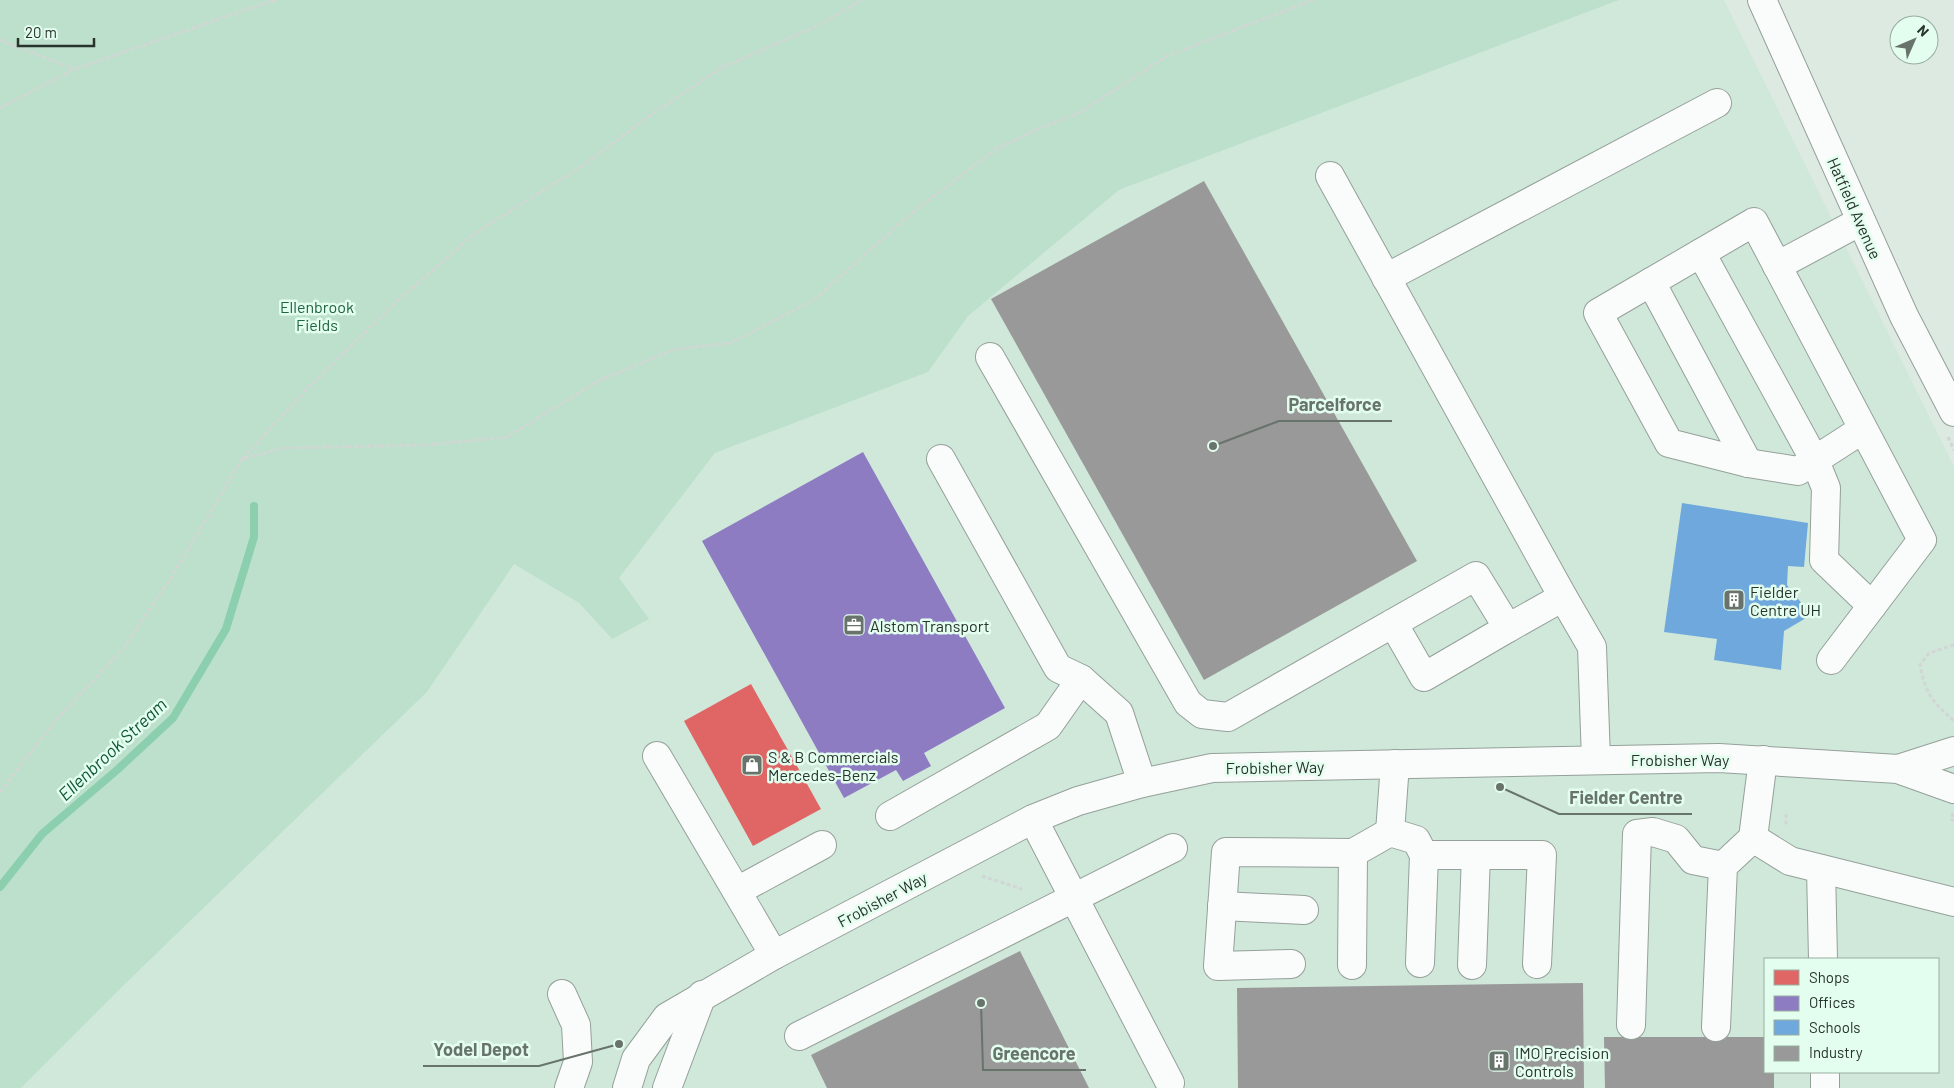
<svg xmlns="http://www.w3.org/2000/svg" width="1954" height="1088" font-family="Barlow,sans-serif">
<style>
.built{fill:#cfe8da;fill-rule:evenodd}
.green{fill:#bce0cb}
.shops{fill:#e06666}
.offices{fill:#8e7cc3}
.schools{fill:#6fa8dc}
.industry{fill:#999}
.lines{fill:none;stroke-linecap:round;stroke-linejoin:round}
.stream{stroke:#8ccfae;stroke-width:8}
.minor-casing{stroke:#95a09a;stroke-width:30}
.path{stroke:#d2d6d4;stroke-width:3;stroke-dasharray:4 2.5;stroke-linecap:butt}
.minor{stroke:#fafcfb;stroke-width:28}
.labels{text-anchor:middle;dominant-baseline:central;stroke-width:5;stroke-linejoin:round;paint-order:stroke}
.street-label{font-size:16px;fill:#29332d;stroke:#e3feee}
.park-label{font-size:16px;fill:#216345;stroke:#e3feee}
.poi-label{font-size:16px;fill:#29332d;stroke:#e3feee;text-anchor:start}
.water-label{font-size:18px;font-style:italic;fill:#105639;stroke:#e3feee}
.leader{fill:none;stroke:#68736c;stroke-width:2}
.callout-dot{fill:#68736c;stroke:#e3feee;stroke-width:2}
.callout-label{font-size:18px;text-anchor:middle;font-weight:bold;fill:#68736c;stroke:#e3feee;stroke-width:5;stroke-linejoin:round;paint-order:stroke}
</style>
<rect width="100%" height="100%" fill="#dceae2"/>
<path class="built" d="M1619 0H1724L1954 467V1088H21L127 982 427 692 514 563 579 603 611 638 619 578 715 453 928 372 969 313 1119 190ZM1765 959H1938V1072H1765Z"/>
<path class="green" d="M0 0H1619L1119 190 968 316 928 372 715 453 619 578 649 619 612 639 579 603 514 564 427 692 127 982 21 1088H0Z"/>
<path class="shops" d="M751 684 821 809 753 846 684 721Z"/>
<path class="offices" d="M863 452 1005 708 924 753 931 766 903 781 896 770 844 798 702 541Z"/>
<path class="schools" d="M1682 503 1808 523 1804 567 1788 566 1787 585 1811 615 1784 631 1781 670 1714 660 1717 639 1664 632Z"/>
<g class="industry">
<path d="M1204 181 1417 561 1204 680 991 299Z"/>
<path d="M1020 951 1089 1088H827L811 1055Z"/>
<path d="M1583 983 1584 1088H1238L1237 988Z"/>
<path d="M1604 1037H1765V1072H1774V1088H1605Z"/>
</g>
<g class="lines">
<path class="stream" d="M0 887 42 834 117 770 173 718 226 629 254 537V506"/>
<g class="minor-casing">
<g id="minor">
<path d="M1762 0 1904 316 1954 412"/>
<path d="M1330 176 1563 597 1592 647 1596 760"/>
<path d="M1701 253 1815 461 1826 488 1824 560 1872 606"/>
<path d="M1777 266 1861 221"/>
<path d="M1386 278 1717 103"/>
<path d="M1651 282 1748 463"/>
<path d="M990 357 1188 703 1202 714 1228 717 1476 576 1508 628 1424 677 1393 623"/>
<path d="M941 459 1058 668 1081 679 1119 713 1142 783"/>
<path d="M1508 628 1563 597"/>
<path d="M1831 660 1922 540 1754 222 1598 313 1669 443 1748 463 1798 471 1863 429"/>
<path d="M657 756 774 955"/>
<path d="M1898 769 1954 751"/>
<path d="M890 816 1048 726 1081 679"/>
<path d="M1033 819 1170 1083"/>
<path d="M1390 832 1395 764"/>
<path d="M1753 838 1790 861 1954 902"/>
<path d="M1424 855H1542L1537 964"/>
<path d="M1821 869 1823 959"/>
<path d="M737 891 822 845"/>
<path d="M1222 906 1304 910"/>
<path d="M1291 964 1218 966 1226 852 1353 853 1390 832 1416 840 1424 855 1420 963"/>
<path d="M1352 965 1353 853"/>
<path d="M1472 965 1476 855"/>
<path d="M562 994 576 1025 578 1062 569 1088"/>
<path d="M1631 1025 1637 834 1653 832 1676 839 1693 860 1723 866"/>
<path d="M1716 1027 1723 866 1753 838 1763 760"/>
<path d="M799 1036 1173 848"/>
<path d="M1825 1072V1088"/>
<path d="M627 1088 636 1059 667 1017 774 955 1033 819 1078 801 1142 783 1212 768 1719 758 1898 769 1954 789"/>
<path d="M667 1088 702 995"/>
</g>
</g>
<g class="path">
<path d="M0 40 74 69"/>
<path d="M0 108 75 69 268 2 277 0"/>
<path d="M1948 437 1954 450"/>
<path d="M242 459 309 387 395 303 474 234 582 166 658 110 721 68 823 23 861 0"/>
<path d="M1954 645 1929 653 1920 665C1926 695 1932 701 1954 721"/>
<path d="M0 792 54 722 123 649 173 575 242 459 284 448 427 445 507 437 598 381 675 349 731 343 815 299 913 212 996 149 1038 129 1081 112 1167 56 1313 0"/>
<path d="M1953 813 1951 819 1954 821"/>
<path d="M1786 814V827"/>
<path d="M982 876 1022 889"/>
</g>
<use href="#minor" class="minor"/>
</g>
<defs>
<g id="building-square" transform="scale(1.125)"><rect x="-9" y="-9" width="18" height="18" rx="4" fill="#68736c" stroke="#e3feee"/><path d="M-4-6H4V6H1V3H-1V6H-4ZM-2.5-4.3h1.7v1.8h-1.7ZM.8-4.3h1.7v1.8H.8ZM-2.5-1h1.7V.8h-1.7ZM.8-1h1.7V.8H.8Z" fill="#fff"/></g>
<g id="office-square" transform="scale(1.125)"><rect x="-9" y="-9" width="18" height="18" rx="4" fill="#68736c" stroke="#e3feee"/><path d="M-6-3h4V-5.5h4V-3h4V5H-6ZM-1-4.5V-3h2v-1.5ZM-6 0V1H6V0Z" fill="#fff"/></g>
<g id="shop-square" transform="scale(1.125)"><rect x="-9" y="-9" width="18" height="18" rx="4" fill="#68736c" stroke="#e3feee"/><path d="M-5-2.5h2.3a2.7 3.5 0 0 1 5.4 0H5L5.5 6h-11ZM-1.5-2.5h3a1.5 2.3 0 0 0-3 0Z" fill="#fff"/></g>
</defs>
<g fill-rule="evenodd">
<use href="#building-square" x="1734" y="600"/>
<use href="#office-square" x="854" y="625"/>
<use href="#shop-square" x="752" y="765"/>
<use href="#building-square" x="1499" y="1061"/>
</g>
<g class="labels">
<g class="street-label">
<text transform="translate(1855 208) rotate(66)">Hatfield Avenue</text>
<text x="1680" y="759">Frobisher Way</text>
<text transform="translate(1275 767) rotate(-1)">Frobisher Way</text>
<text transform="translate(882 899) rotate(-28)">Frobisher Way</text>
</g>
<g class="park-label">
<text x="317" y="306">Ellenbrook<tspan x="317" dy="18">Fields</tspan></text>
</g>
<g class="poi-label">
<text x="1750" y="591">Fielder<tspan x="1750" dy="18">Centre UH</tspan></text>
<text x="870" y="625">Alstom Transport</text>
<text x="768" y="756">S &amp; B Commercials<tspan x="768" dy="18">Mercedes-Benz</tspan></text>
<text x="1515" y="1052">IMO Precision<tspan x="1515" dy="18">Controls</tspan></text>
</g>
<g class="water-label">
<text transform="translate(112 749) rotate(-43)">Ellenbrook Stream</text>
</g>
</g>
<path class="leader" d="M1213 446L1279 421H1392M1500 787L1559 814H1692M619 1044L539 1066H423M981 1003L983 1070H1086"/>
<g class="callout-dot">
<circle cx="1213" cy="446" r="5"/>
<circle cx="1500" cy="787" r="5"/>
<circle cx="619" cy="1044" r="5"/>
<circle cx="981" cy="1003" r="5"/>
</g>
<g class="callout-label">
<text x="1335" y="411">Parcelforce</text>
<text x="1626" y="804">Fielder Centre</text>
<text x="481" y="1056">Yodel Depot</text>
<text x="1034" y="1060">Greencore</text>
</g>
<rect x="1764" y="958" width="175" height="115" fill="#e3feee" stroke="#99ada1"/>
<rect x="1774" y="970" width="25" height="15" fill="#e06666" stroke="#99ada1"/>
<text x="1809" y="983" font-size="15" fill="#29332d">Shops</text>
<rect x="1774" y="996" width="25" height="15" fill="#8e7cc3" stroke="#99ada1"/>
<text x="1809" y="1008" font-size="15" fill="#29332d">Offices</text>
<rect x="1774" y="1020" width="25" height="15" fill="#6fa8dc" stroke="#99ada1"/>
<text x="1809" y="1033" font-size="15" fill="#29332d">Schools</text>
<rect x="1774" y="1046" width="25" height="15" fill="#999999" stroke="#99ada1"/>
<text x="1809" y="1058" font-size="15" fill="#29332d">Industry</text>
<g transform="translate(1914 40) rotate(45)"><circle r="24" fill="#e3feee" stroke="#99ada1"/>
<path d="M0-4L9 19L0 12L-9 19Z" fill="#68736c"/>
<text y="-8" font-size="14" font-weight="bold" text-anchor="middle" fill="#29332d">N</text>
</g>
<path d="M18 38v8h76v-8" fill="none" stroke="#29332d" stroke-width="2.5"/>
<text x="25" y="38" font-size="15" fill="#29332d" stroke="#e3feee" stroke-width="4" paint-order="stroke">20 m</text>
</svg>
